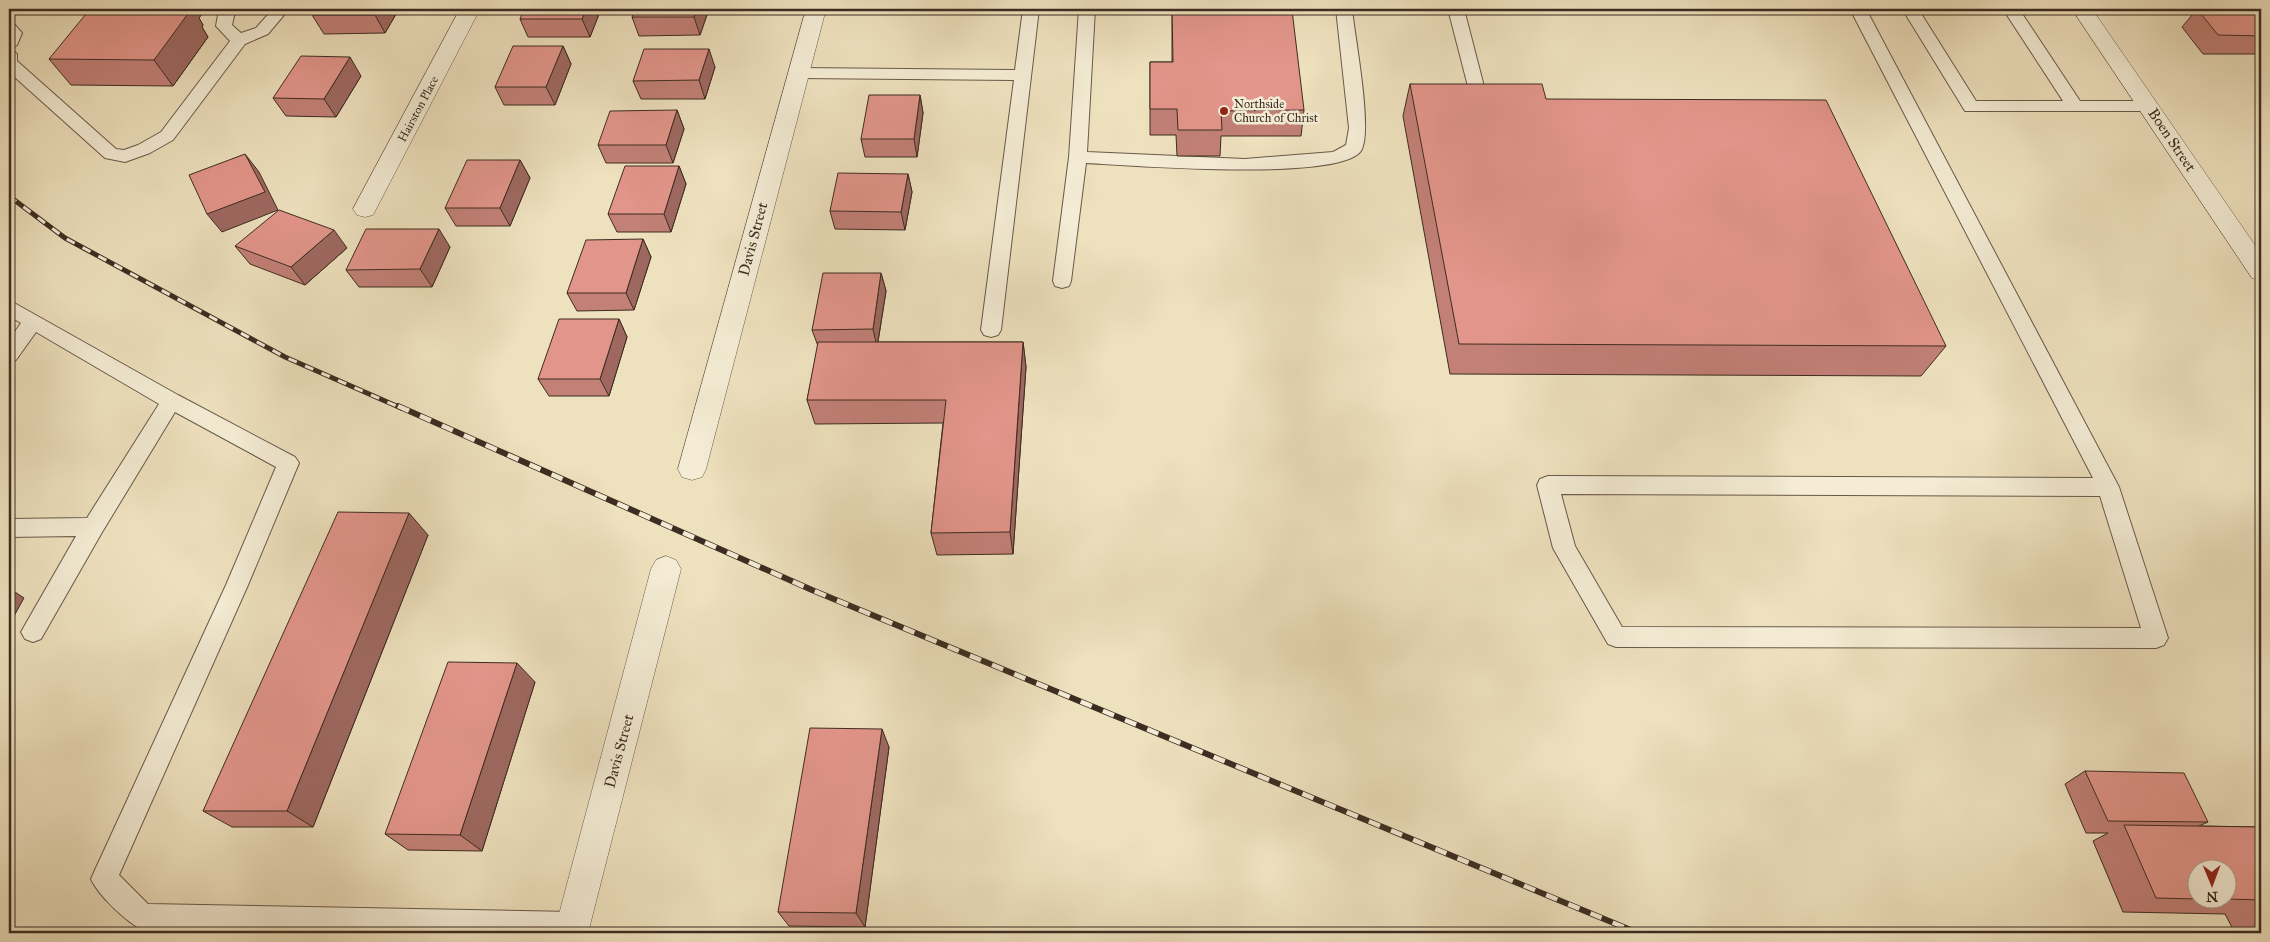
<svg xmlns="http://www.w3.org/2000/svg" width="2270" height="942" font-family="'IM FELL Great Primer',serif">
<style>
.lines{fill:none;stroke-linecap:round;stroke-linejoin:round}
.service-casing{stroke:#695948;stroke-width:2}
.minor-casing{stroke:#695948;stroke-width:1}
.service{fill:#f4ecd5;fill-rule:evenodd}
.minor{fill:#f4ecd5;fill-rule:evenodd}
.rail-far1-casing{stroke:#3d2c21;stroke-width:5}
.rail-casing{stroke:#3d2c21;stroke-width:6}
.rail-far1{stroke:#f4ecd5;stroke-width:3;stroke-dasharray:9;stroke-linecap:butt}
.rail{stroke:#f4ecd5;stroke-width:4.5;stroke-dasharray:12;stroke-linecap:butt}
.wall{fill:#c28077;stroke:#3d2c21;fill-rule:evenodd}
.shaded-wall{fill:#9e6861;stroke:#3d2c21}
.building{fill:#e2958a;stroke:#3d2c21}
.poi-dot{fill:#8f2418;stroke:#f4ecd5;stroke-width:2}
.labels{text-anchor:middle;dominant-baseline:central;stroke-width:5;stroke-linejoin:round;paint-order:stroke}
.far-poi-label{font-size:12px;fill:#3d2c21;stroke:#f4ecd5;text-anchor:start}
.far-street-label{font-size:12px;fill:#3d2c21;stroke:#f4ecd5}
.street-label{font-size:15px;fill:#3d2c21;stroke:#f4ecd5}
</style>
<rect width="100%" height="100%" fill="#eee1be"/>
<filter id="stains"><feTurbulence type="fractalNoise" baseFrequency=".004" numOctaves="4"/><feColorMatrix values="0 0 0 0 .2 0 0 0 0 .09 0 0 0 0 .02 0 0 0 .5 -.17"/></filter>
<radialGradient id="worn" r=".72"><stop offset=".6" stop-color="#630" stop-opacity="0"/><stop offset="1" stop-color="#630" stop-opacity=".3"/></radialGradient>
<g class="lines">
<g class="service-casing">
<g id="service">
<path d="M223 9H240L234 16 232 25 241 33 256 28 273 9H289L268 34 245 44 173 140 150 153 125 162 105 158 9 72V23L15 25 22 33 17 45 11 49 17 54V61L116 149 124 150 138 145 161 132 230 41 216 26 218 15Z"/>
<path d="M1023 9H1039L1001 330 998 335 991 337 984 335 981 330 1014 80 799 78 793 77 791 73 793 69 799 68 1015 70Z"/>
<path d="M1079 9H1095L1087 152 1245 159 1333 152 1346 145 1349 128 1336 9H1352C1355 38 1372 126 1362 149 1348 183 1125 165 1086 163L1071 281 1069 286 1062 288 1055 286 1053 281 1069 157Z"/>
<path d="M1448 9H1464L1488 102 1486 106H1474L1472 102Z"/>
<path d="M1850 9H1866L2119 487 2168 638 2164 645 2156 648 1616 647 1608 644 1553 548 1537 485 1540 479 1548 476 2093 478ZM1561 494 2100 496 2141 628 1622 627 1575 546Z"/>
<path d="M1907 9H1923L1922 15 1976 101H2063L2003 9H2019L2080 101H2149L2155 102 2157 106 2155 110 2149 111H1965L1906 15Z"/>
<path d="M9 300 178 395 295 457 299 463 248 585 119 875 148 904 573 912 582 916 586 925 583 933H300L143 930C127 923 98 895 91 879L95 870 226 585 276 467 175 412 101 534 41 639 33 642 25 639 21 632 25 625 76 536 9 537V519L87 518 159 404 36 332 16 360 9 363V340L21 323 9 316Z"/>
</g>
</g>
<g class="minor-casing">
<g id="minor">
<path d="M460 9H480L373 215 365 217 357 215 353 209Z"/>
<path d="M806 9H826L706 469 702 477 692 480 682 477 678 469Z"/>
<path d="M2072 9H2092L2261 254V281L2252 278Z"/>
<path d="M666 556 676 560 681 569 588 933H554L651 569 656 560Z"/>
</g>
</g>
<use href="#service" class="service"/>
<use href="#minor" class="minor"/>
<g class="rail-far1-casing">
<path id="rail-far1" d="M9 196 65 238 285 357 401 408"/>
</g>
<g class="rail-casing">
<path id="rail" d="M398 406 812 590 1638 933"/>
</g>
<use href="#rail-far1" class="rail-far1"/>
<use href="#rail" class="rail"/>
</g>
<g class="wall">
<path d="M316 9H399L385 33 324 34 312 15Z"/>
<path d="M601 9 590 37H528L520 19Z"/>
<path d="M709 9 700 35 639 36 632 17Z"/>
<path d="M1172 9 1304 110 1301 136H1221L1220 156H1177L1176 135H1150V62H1172Z"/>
<path d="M2197 9H2261V54H2203L2182 27Z"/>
<path d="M199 18 203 25 202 27 208 37 173 86 71 85 49 59Z"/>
<path d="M563 46 571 64 555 105H504L495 87Z"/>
<path d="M715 67 705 99H641L633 81Z"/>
<path d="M361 76 336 117 286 116 273 98Z"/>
<path d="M1410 84 1546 99 1946 346 1921 376 1450 374 1403 116Z"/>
<path d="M920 95 923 113 917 157H865L861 139Z"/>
<path d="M677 110 684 129 673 163H606L598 145Z"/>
<path d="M520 160 530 178 510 226H456L445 208Z"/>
<path d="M679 166 686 184 671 232H617L608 214Z"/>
<path d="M908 174 912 192 905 230 835 229 830 211Z"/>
<path d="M643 239 651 257 634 310 577 311 567 293Z"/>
<path d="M235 246 347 248 305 285 250 264Z"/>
<path d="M450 247 432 287H359L346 270Z"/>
<path d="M881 273 886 291 878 342H1023L1026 367 1013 554 937 555 931 533 943 423 815 424 807 400 818 346 812 330Z"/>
<path d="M619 319 627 337 609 396H549L538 379Z"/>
<path d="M428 535 313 827H232L203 811Z"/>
<path d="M535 682 482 851 408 850 385 834Z"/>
<path d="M889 747 865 927 789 926 778 912Z"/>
<path d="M2085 771 2208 822 2199 826 2261 827V933H2235L2225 914 2123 912 2093 841 2108 833H2086L2065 784ZM2198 870H2228V900H2198Z"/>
</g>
<g class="shaded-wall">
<path d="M178 9H206L199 18 203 25 202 27 208 37 173 86 154 60Z"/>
<path d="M378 9H399L385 33 375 15Z"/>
<path d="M586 9H601L590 37 582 19Z"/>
<path d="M697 9H709L700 35 694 17Z"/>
<path d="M563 46 571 64 555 105 546 87Z"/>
<path d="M709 49 715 67 705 99 699 80Z"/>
<path d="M350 57 361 76 336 117 324 99Z"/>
<path d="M920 95 923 113 917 157 914 139Z"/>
<path d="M677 110 684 129 673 163 666 145Z"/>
<path d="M245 154 259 172 278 210 222 232 207 214Z"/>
<path d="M520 160 530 178 510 226 500 208Z"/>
<path d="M679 166 686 184 671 232 664 214Z"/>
<path d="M908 174 912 192 905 230 901 212Z"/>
<path d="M439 229 450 247 432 287 420 269Z"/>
<path d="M334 230 347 248 305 285 291 267Z"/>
<path d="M643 239 651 257 634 310 626 293Z"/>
<path d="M881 273 886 291 877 347 873 329Z"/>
<path d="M619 319 627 337 609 396 600 379Z"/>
<path d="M1023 342 1026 367 1013 554 1010 532Z"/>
<path d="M409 513 428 535 313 827 287 811Z"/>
<path d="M9 588 24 598 9 625Z"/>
<path d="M517 663 535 682 482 851 460 835Z"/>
<path d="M882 729 889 747 865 927 856 913Z"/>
</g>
<g class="building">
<path d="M90 9H178L176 11H190L154 60 49 59Z"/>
<path d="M316 9H378L375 15H312Z"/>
<path d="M524 9H586L582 19H520Z"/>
<path d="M635 9H697L694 17H632Z"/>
<path d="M1172 9 1292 10 1304 110 1221 111 1222 130H1178L1177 109H1150V62H1173Z"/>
<path d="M2197 9H2261V36L2218 35Z"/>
<path d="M513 46H563L546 87H495Z"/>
<path d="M644 49H709L699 80 633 81Z"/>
<path d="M301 56 350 57 324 99 273 98Z"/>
<path d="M1410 84H1542L1546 99 1826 100 1946 346 1459 344Z"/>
<path d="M869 95H920L914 139H861Z"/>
<path d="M677 110 666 145H598L610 111Z"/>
<path d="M245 154 265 192 207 214 189 175Z"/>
<path d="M467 160H520L500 208H445Z"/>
<path d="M625 166H679L664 214H608Z"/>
<path d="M838 173 908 174 901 212 830 211Z"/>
<path d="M279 210 334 230 291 267 235 246Z"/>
<path d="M366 229H439L420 269 346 270Z"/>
<path d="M643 239 626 293H567L586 240Z"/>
<path d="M823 273H881L873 329 812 330Z"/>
<path d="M559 319H619L600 379H538Z"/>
<path d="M818 342H1023L1010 532 931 533 946 400H807Z"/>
<path d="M338 512 409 513 287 811H203Z"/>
<path d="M448 662 517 663 460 835 385 834Z"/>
<path d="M810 728 882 729 856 913 778 912Z"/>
<path d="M2085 771 2184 773 2208 822 2108 821Z"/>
<path d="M2124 825 2261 827V900L2228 899V870H2198V899L2156 898Z"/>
</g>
<circle class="poi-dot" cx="1224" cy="111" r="5"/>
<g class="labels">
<g class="far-poi-label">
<text x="1234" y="104">Northside<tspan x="1234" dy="14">Church of Christ</tspan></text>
</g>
<g class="far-street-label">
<text transform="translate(418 109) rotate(-62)">Hairston Place</text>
</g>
<g class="street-label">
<text transform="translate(2172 140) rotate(56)">Boen Street</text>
<text transform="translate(753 239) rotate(-75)">Davis Street</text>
<text transform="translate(619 751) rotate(-75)">Davis Street</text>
</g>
</g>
<rect width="2270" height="942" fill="none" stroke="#eee1be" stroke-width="30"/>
<rect x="10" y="10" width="2250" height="922" fill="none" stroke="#3d2c21" stroke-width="2.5"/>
<rect x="15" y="15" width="2240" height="912" fill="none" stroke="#3d2c21"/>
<g transform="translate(2212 884) rotate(179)"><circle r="24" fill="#f4ecd5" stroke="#ab9f8d"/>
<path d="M0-4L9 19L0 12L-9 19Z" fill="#8f2418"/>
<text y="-8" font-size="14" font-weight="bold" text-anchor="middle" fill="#3d2c21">N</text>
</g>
<rect width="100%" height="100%" filter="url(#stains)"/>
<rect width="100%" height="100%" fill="url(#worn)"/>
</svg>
